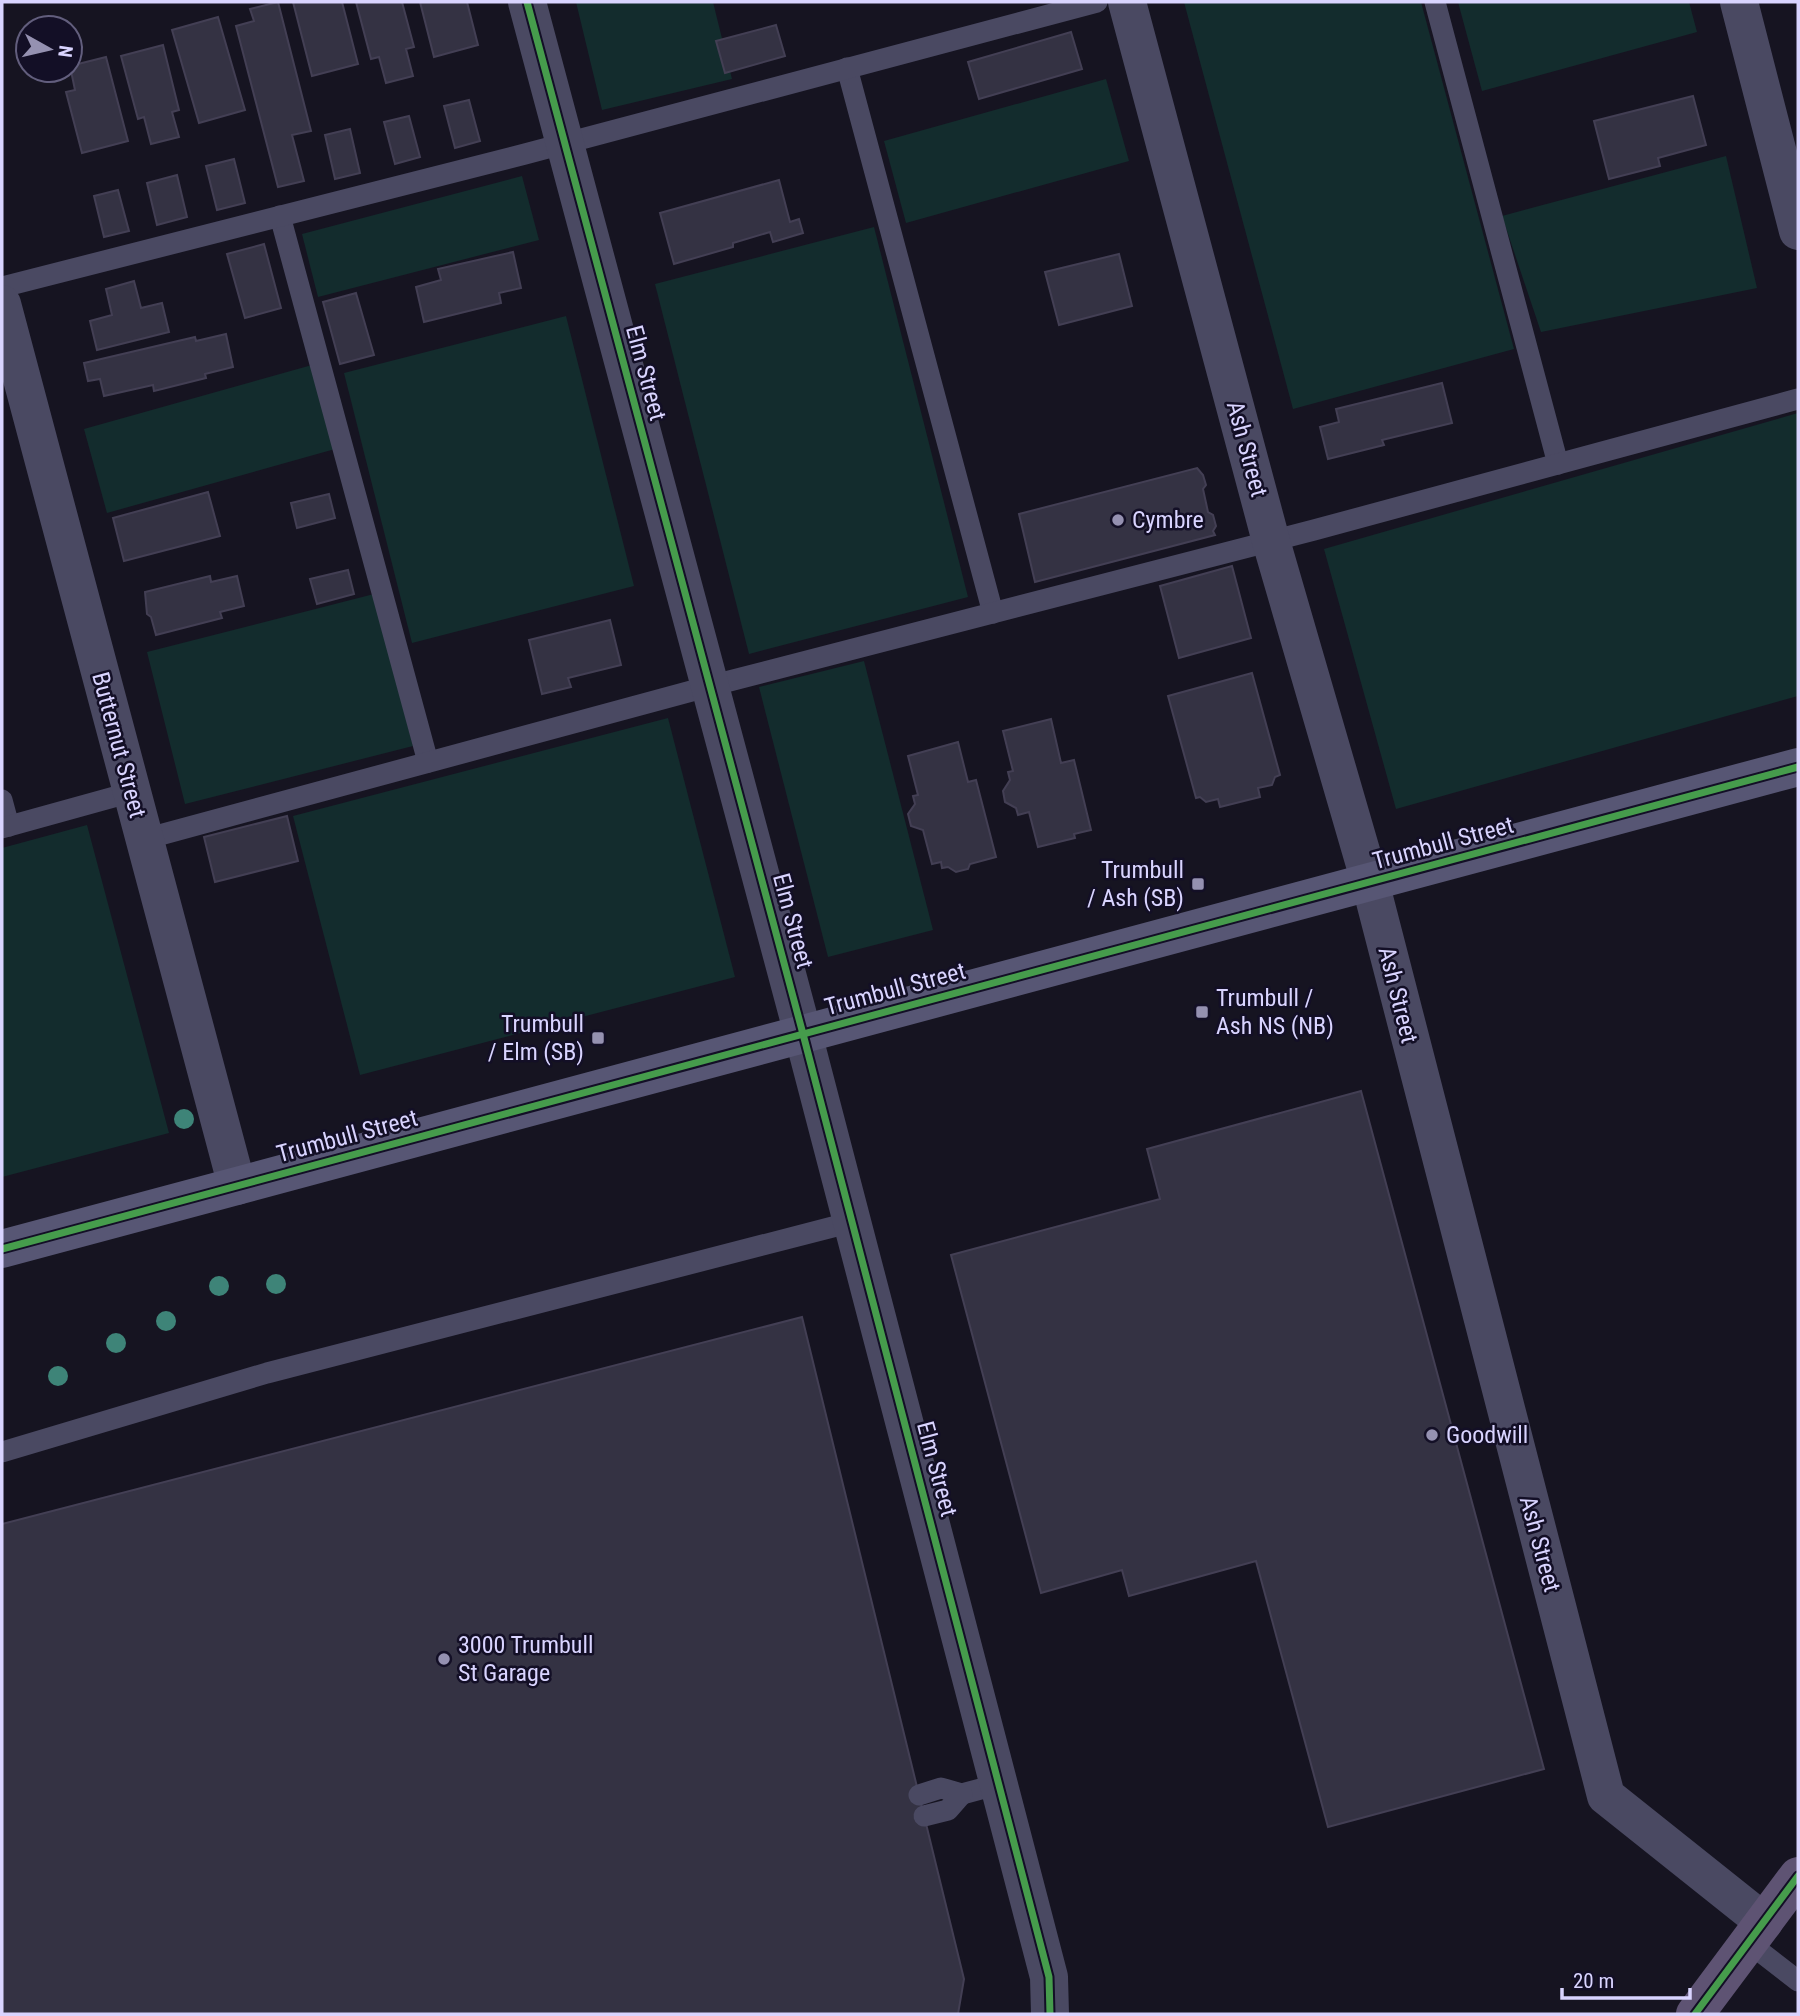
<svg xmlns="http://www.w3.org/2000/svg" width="1800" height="2016" font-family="'Roboto Condensed',sans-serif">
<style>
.green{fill:#132c2d}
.building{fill:#343243;stroke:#433f54;stroke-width:2}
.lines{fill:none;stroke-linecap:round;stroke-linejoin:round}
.lane{stroke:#4a4962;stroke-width:21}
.street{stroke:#4a4962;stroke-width:38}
.secondary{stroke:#575674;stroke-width:38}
.primary{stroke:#5e5373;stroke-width:38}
.cycleway-casing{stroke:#130f26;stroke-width:11}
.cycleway{stroke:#469c4c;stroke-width:7}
.tree{fill:#3e8478}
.poi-dot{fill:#9591b1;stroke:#130f26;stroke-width:2.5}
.labels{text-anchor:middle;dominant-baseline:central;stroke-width:5;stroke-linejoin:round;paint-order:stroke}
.street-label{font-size:24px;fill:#d9d4ff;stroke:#130f26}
.poi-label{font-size:24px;fill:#d9d4ff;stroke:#130f26;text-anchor:start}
</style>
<rect width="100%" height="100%" fill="#161421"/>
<g class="green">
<path d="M576 2H713L732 79 602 110Z"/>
<path d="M1184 2H1421L1514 349 1293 409Z"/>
<path d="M1458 2H1689L1697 32 1482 91Z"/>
<path d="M1106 79 1129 161 906 223 884 141Z"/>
<path d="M1726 156 1757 288 1541 332 1502 216Z"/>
<path d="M522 176 539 240 318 297 302 234Z"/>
<path d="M874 227 968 597 749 654 655 284Z"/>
<path d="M566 316 634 586 412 643 344 373Z"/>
<path d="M312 365 335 449 107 513 84 429Z"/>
<path d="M1798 413V696L1396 809 1324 549Z"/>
<path d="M374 594 413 746 185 804 147 652Z"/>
<path d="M864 661 933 930 828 957 759 687Z"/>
<path d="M668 718 735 977 360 1075 293 816Z"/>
<path d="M87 825 169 1133 2 1177V848Z"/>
</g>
<g class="building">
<path d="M278 2 311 131 292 135 304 181 278 187 236 26 254 21 250 9Z"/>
<path d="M293 2H342L358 64 312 76Z"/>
<path d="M356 2H402L414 47 406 49 413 76 386 83 379 57 371 59Z"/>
<path d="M420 2H467L478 45 434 57Z"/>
<path d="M218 17 245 110 199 123 172 30Z"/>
<path d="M776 25 785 56 725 73 716 41Z"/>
<path d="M1071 32 1082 69 979 99 968 62Z"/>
<path d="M163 45 179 110 172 112 179 137 151 144 144 117 138 119 121 56Z"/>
<path d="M106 57 128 141 82 153 66 92 75 90 70 66Z"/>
<path d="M1693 96 1706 145 1658 158 1660 166 1609 179 1594 121Z"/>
<path d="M469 100 480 141 455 148 444 106Z"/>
<path d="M409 116 420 157 395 164 384 122Z"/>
<path d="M350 129 360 173 335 179 325 135Z"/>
<path d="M234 159 245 203 217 210 206 166Z"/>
<path d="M177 175 187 217 157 225 147 183Z"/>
<path d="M779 180 790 222 799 219 803 233 773 242 770 232 733 243V247L674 264 660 213Z"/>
<path d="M118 190 129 231 104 237 94 196Z"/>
<path d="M264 244 281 308 245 318 227 254Z"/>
<path d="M513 252 521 288 499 293 501 303 424 322 416 287 441 280 438 269Z"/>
<path d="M1119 254 1132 306 1059 325 1045 272Z"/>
<path d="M134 281 141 308 162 303 169 332 97 350 90 321 112 315 106 289Z"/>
<path d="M356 293 374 355 340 364 323 302Z"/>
<path d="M226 334 233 367 205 374 206 378 154 391 153 385 104 396 100 379 88 381 84 363 195 337 196 341Z"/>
<path d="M1442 383 1452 423 1382 440 1384 445 1328 459 1320 427 1339 422 1336 409Z"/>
<path d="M1197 468 1203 475 1206 485 1203 489 1208 512 1213 515 1216 526 1213 531 1215 535 1035 582 1019 514Z"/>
<path d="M208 492 220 536 124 561 113 518Z"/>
<path d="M329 494 335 518 297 528 291 503Z"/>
<path d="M1232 566 1251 638 1179 658 1160 586Z"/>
<path d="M348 570 354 594 317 604 310 579Z"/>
<path d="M210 576 211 582 237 576 244 606 220 612 222 618 156 635 151 617 147 614 145 592Z"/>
<path d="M610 620 621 665 568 678 571 687 542 694 529 640Z"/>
<path d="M1252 673 1280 775 1275 777 1272 785 1258 788 1260 797 1220 807 1218 799 1206 802 1200 797 1196 798 1168 696Z"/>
<path d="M1051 719 1061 763 1074 760 1091 830 1074 834 1075 838 1038 847 1029 812 1018 815 1016 808 1005 802 1003 791 1010 780 1008 772 1013 771 1003 731Z"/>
<path d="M958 742 968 782 976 780 996 857 970 864 968 869 956 872 948 867 942 868 941 862 932 864 923 830 911 826 908 814 915 804 913 796 918 795 908 756Z"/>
<path d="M287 816 298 861 215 882 204 837Z"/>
<path d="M1361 1091 1544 1769 1328 1827 1256 1561 1129 1596 1122 1570 1041 1593 951 1255 1160 1199 1147 1149Z"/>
<path d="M802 1317 964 1979 958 2014H2V1524Z"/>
</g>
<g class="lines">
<g class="lane">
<path d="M1435 2 1558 464"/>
<path d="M847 68 993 613"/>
<path d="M280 216 428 762"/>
<path d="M2 287 525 154 1097 2"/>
<path d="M2 800 9 826"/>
<path d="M2 828 132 792"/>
<path d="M145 839 710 686 1314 530 1798 399"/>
<path d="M2 1452 267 1373 852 1222"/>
<path d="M919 1795 941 1788 962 1794 999 1784"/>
<path d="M924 1816 948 1810 962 1794"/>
<path d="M1749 1943 1798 1981"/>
</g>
<g class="street">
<path d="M527 2 803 1034 1049 1977 1050 2014"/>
<path d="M1127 2 1271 541 1370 882 1606 1796 1764 1922"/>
<path d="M1739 2 1798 231"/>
<path d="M2 304 237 1186"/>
</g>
<path class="secondary" d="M2 1249 1798 767"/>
<path class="primary" d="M1695 2014 1798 1876"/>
<g class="cycleway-casing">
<g id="cycleway">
<path d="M527 2 803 1034 1049 1977 1050 2014"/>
<path d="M2 1249 1798 767"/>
<path d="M1695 2014 1798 1876"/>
</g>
</g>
<use href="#cycleway" class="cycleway"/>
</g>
<g class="tree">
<circle cx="184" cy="1119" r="10"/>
<circle cx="276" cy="1284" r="10"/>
<circle cx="219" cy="1286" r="10"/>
<circle cx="166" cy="1321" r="10"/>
<circle cx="116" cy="1343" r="10"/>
<circle cx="58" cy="1376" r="10"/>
</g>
<g class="poi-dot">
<circle cx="1118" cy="520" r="7"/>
<rect x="1191" y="877" width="14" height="14" rx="3.5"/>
<rect x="1195" y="1005" width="14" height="14" rx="3.5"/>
<rect x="591" y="1031" width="14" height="14" rx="3.5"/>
<circle cx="1432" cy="1435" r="7"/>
<circle cx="444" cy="1659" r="7"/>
</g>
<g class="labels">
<g class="street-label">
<text transform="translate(646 373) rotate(75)">Elm Street</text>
<text transform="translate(1247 449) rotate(75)">Ash Street</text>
<text transform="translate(119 745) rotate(75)">Butternut Street</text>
<text transform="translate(1443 843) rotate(-15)">Trumbull Street</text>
<text transform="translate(793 921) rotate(75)">Elm Street</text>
<text transform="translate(895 989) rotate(-15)">Trumbull Street</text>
<text transform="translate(1398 995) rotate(76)">Ash Street</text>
<text transform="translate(347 1136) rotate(-15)">Trumbull Street</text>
<text transform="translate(937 1469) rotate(75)">Elm Street</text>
<text transform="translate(1540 1544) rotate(75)">Ash Street</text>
</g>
<g class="poi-label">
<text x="1132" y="520">Cymbre</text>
<text x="1184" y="870" text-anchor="end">Trumbull<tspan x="1184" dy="28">/ Ash (SB)</tspan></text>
<text x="1216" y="998">Trumbull /<tspan x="1216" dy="28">Ash NS (NB)</tspan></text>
<text x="584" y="1024" text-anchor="end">Trumbull<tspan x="584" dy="28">/ Elm (SB)</tspan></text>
<text x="1446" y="1435">Goodwill</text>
<text x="458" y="1645">3000 Trumbull<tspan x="458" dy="28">St Garage</tspan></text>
</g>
</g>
<rect width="1800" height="2016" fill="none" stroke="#d9d4ff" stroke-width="7"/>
<g transform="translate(49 49) rotate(98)"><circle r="33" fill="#130f26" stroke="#625e7d" stroke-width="2"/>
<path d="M0-5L12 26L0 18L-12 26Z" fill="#9591b1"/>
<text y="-10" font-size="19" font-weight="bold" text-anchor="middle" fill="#d9d4ff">N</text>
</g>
<path d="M1562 1988v10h128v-10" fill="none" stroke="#d9d4ff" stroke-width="3.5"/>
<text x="1573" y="1988" font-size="21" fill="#d9d4ff" stroke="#130f26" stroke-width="5" paint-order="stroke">20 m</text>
</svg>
